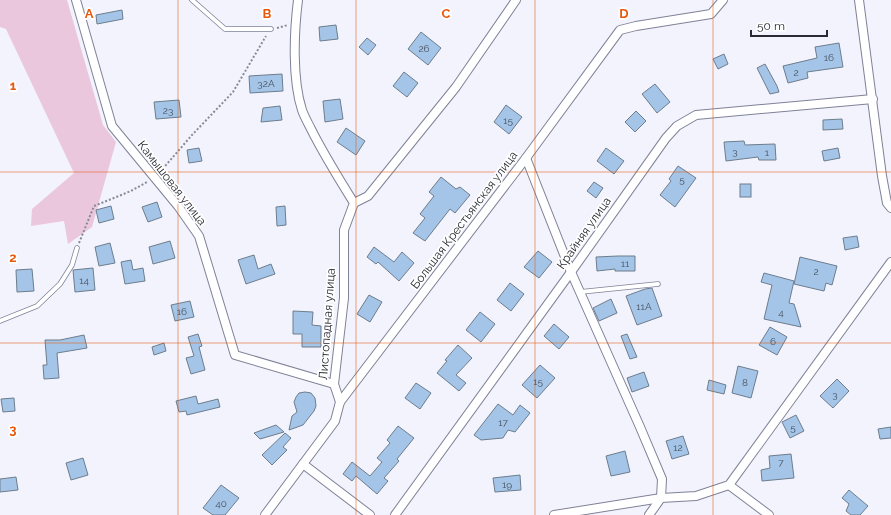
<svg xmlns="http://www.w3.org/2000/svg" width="891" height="515" font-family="Raleway,sans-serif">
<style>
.green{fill:#eac7dd}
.building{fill:#a4c5e7;stroke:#6d7d8d}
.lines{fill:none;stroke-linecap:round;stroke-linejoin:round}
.service-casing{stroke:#7f8297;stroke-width:5.5}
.minor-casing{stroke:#7f8297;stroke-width:10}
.path{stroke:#898a93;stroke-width:2;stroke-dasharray:2 2;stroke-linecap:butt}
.service{stroke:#fff;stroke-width:4}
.minor{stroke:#fff;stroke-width:8}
.grid{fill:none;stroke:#e8590c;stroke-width:1;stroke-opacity:0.55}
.labels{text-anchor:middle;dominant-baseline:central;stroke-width:3.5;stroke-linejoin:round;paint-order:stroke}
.number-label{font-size:10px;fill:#48515f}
.street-label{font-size:12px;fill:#292a32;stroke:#fff}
.grid-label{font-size:13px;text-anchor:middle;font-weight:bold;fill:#e8590c;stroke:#fff;stroke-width:3.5;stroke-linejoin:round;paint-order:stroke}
</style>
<rect width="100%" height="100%" fill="#f2f3fd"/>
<path class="green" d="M0 0H67L103 125 116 142 92 227 68 244 64 221 31 226 32 209 74 173 6 29 0 27Z"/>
<g class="building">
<path d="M122 10 123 19 97 24 96 15Z"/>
<path d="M336 25 338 39 320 41 319 27Z"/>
<path d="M421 32 441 48 428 65 408 49Z"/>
<path d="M367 38 376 45 368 55 359 47Z"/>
<path d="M839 43 843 67 807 72 808 78 788 83 783 66 817 58 815 47Z"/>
<path d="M724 54 728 64 718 69 713 59Z"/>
<path d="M765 64 777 86 779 92 770 94 757 68Z"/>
<path d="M404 72 418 83 407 97 393 86Z"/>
<path d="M282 74 283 91 250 93 249 76Z"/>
<path d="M655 84 670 102 657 113 642 94Z"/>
<path d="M340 99 343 119 325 122 323 101Z"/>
<path d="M179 100 181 117 156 119 154 102Z"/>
<path d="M506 105 522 117 509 134 494 122Z"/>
<path d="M280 106 282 120 261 122 263 108Z"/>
<path d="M636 111 646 121 635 132 625 122Z"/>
<path d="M842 119 843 129 823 130V120Z"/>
<path d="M346 128 365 141 356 155 337 142Z"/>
<path d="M744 141 745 145 775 144 776 160H759L758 157 726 161 724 142Z"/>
<path d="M199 148 202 161 189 163 187 150Z"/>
<path d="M606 148 624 161 614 174 597 161Z"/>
<path d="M838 148 840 158 824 161 822 151Z"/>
<path d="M678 166 696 178 675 207 660 195 671 181 669 179Z"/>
<path d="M441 177 456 189 460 187 470 195 455 213 450 209 425 241 413 233 425 218 420 214 434 196 429 192Z"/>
<path d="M594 182 603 188 596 198 587 191Z"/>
<rect x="740" y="184" width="11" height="13"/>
<path d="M157 202 162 217 148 222 142 207Z"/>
<path d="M111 206 114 219 99 223 96 210Z"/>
<path d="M285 206 286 225 277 226 276 207Z"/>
<path d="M857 236 859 247 845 250 843 238Z"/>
<path d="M170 241 175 258 153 264 149 247Z"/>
<path d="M110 243 115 263 99 266 95 247Z"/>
<path d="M374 247 394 262 402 252 414 263 399 281 378 262 376 264 367 257Z"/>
<path d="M538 251 552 262 539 278 524 267Z"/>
<path d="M254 255 258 269 271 264 275 274 246 284 238 260Z"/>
<path d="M618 256H635V271H615V269L597 271 596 257Z"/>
<path d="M800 257 837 266 832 285 826 283 824 291 794 284Z"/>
<path d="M131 260 133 270 143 268 145 281 125 284 121 262Z"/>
<path d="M93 268 95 290 75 292 73 270Z"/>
<path d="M32 269 34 291 17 292 16 270Z"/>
<path d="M764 273 794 281 789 303 794 304 801 327 764 319 772 285 761 282Z"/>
<path d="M510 283 524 294 511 311 497 300Z"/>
<path d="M652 288 662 316 637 325 626 296 645 289Z"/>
<path d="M369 295 382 302 370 322 357 314Z"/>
<path d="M611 299 617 313 599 321 593 308Z"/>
<path d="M190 301 194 317 175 321 171 305Z"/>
<path d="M293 311 313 312 312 325 321 326V347H302V334H293Z"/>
<path d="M480 312 495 324 481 342 466 330Z"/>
<path d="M554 324 569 337 559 349 544 336Z"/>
<path d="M770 327 787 337 777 355 759 345Z"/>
<path d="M198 334 202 346 199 347 205 370 191 374 186 358 194 356 188 337Z"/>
<path d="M627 334 637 357 630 359 621 336Z"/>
<path d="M84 335 87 348 57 353 59 378 44 379 43 365H47L45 340H60Z"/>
<path d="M164 343 166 351 154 355 152 347Z"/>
<path d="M458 345 472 358 456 375 466 383 459 391 437 373 447 361 445 360Z"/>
<path d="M540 365 555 378 537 398 522 385Z"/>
<path d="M738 366 758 371 751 398 732 393Z"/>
<path d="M644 372 649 386 632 392 627 378Z"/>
<path d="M837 379 849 391 833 408 820 396Z"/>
<path d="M709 380 726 385 724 394 707 390Z"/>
<path d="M416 383 431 393 420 409 405 398Z"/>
<path d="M305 392 311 393 315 398 316 406 314 411 303 425 289 430 292 416 297 412 294 402 296 397 299 393Z"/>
<path d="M196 396 198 404 218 399 220 407 187 415 186 411 179 412 176 401Z"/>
<path d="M14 398 15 411 3 412 1 399Z"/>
<path d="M498 404 513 415 520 405 530 413 515 432 508 430 503 438 481 440 474 435Z"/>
<path d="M796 415 804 431 790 438 782 422Z"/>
<path d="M276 425 284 432 260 439 254 433Z"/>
<path d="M398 426 414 438 397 459 399 461 384 478 388 481 377 494 356 476 352 481 343 474 352 462 370 476 382 462 377 458 390 443 387 440Z"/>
<path d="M891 427V438L880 439 878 429Z"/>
<path d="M285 433 291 438 283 447 287 450 272 465 262 455Z"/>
<path d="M683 436 689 454 672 459 666 441Z"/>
<path d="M625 451 630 472 611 476 606 456Z"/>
<path d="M791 454 794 478 762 481 761 470 770 468 769 456Z"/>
<path d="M83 458 88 475 71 480 66 463Z"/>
<path d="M520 475 521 490 495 492 493 478Z"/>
<path d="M16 477 18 490 0 492V479Z"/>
<path d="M221 485 239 498 225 515H213L203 508Z"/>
<path d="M849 490 868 506 860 515H851L846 511 849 504 842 498Z"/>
</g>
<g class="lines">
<g class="service-casing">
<g id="service">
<path d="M192 0 225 29H271"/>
<path d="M580 292 658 284"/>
<path d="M0 321 37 306 60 284 72 265 77 248"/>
</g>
</g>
<g class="minor-casing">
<g id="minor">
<path d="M76 0 112 126 178 206 199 236 235 355 334 384"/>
<path d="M298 0C294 32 292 79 302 110 304 116 308 123 311 129 324 155 339 179 354 203L344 230V298L334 384 340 402"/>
<path d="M859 0 882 176 887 203 891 208"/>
<path d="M526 158 571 272 640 427 662 479 661 498 554 515"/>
<path d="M354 203 368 196 456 87 516 0"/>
<path d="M303 464 370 515"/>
<path d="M729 485 769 515"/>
<path d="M265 515 335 421 340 402 526 158 620 30 636 26 711 14 723 0"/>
<path d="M395 515 571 272 666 138 677 126 696 115 873 99"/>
<path d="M649 515 661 498 696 496 729 485 891 262"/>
</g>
</g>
<g class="path">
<path d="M277 28 288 25"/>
<path d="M160 172 192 135 233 92 266 36"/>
<path d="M79 243 94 206 131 191 147 182"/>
</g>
<use href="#service" class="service"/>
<use href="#minor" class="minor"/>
</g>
<path class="grid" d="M178 0V515M356 0V515M535 0V515M713 0V515M0 172H891M0 343H891"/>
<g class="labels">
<g class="number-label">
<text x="424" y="48">26</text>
<text x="829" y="57">16</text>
<text x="796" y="72">2</text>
<text x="266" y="83">32А</text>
<text x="168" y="110">23</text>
<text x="508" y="120">15</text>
<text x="735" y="151">3</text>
<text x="767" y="152">1</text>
<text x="682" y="179">5</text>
<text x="625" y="263">11</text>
<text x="816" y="271">2</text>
<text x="84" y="280">14</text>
<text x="644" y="306">11А</text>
<text x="182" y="311">16</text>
<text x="781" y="312">4</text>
<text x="773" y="341">6</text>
<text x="538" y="381">15</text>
<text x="745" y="382">8</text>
<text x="835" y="394">3</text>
<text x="503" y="422">17</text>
<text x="793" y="427">5</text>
<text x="678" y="447">12</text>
<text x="781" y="462">7</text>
<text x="507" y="484">19</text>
<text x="221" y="503">40</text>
</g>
<g class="street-label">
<text transform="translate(172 183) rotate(52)">Камышовая улица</text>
<text transform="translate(464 220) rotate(-53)">Большая Крестьянская улица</text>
<text transform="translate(584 233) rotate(-55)">Крайняя улица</text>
<text transform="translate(327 324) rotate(-86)">Листопадная улица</text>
</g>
</g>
<g class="grid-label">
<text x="89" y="18">A</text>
<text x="267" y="18">B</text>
<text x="446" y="18">C</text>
<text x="624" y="18">D</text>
<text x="13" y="90">1</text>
<text x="13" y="262">2</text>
<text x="13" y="434">3</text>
</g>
<path d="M751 30v6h76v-6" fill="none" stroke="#292a32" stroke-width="2"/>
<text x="757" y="30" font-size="12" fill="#292a32" stroke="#ffffff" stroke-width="3" paint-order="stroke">50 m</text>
</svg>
